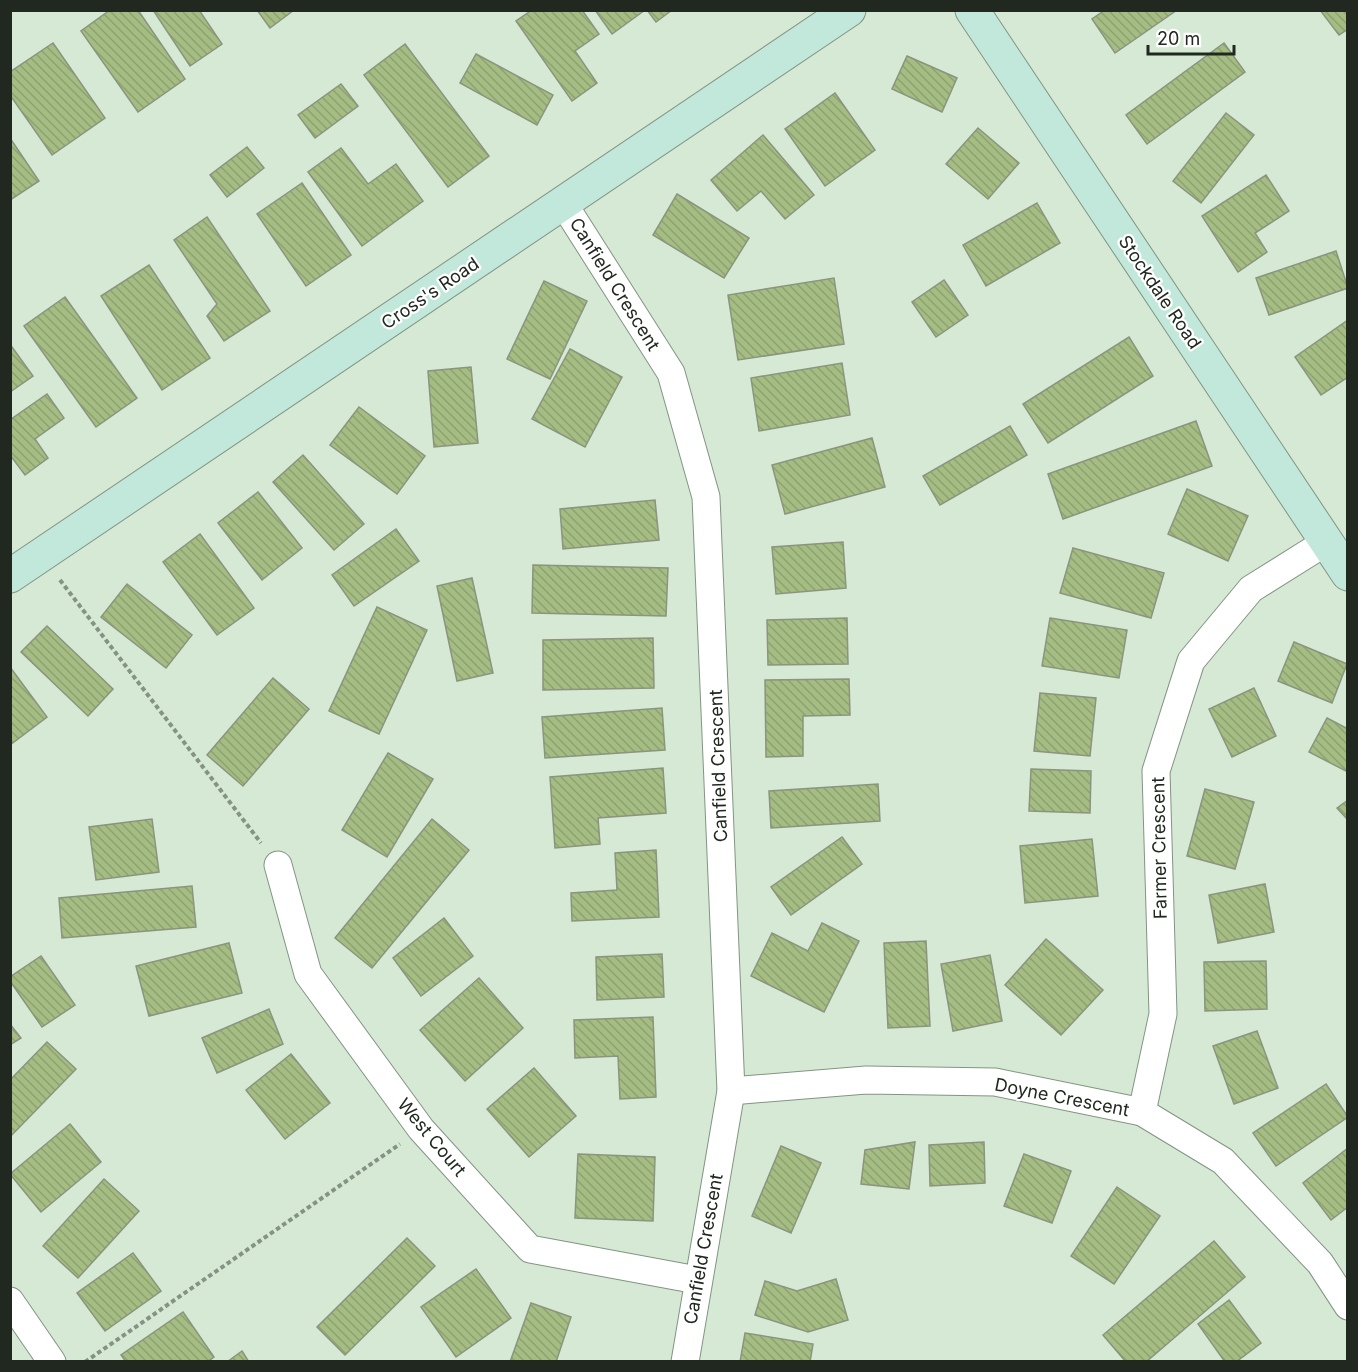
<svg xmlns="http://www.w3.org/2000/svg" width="1358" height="1372" font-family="Inter,sans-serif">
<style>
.building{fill:url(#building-back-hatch);stroke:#8b947e;stroke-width:1.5}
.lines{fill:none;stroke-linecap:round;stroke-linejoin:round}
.street-casing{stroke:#829583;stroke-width:29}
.secondary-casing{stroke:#829583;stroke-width:35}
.path{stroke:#849384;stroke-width:4;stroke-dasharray:4.5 3;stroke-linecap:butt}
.street{stroke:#fff;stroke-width:27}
.secondary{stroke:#c1e8db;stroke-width:33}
.labels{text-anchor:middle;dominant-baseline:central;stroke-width:4.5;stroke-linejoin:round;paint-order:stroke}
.street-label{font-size:18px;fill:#202820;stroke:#fff}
</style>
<defs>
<pattern id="building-back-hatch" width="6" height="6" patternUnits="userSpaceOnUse" patternTransform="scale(1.5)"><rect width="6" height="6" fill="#a5bd83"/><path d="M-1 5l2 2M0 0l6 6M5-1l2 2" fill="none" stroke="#8ea271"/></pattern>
</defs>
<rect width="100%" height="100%" fill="#d5e9d5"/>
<g class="building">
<path d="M110 10H138L185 79 138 112 81 31Z"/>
<path d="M153 10H199L222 44 190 66Z"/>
<path d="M257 10H294L270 28Z"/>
<path d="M532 10H582L599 34 575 51 597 83 572 101 516 21Z"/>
<path d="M595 10H645L612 34Z"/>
<path d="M647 10H672L656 22Z"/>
<path d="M1105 10H1177L1115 53 1092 19Z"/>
<path d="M1320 10H1348V29L1339 35Z"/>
<path d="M53 43 105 118 52 155 10 95V72Z"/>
<path d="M1224 43 1245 72 1147 144 1126 115Z"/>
<path d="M405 44 489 156 448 187 364 75Z"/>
<path d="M476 54 553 95 537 125 460 83Z"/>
<path d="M907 56 957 78 942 112 892 89Z"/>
<path d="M341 84 358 106 315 138 298 115Z"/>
<path d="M835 93 875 150 825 186 785 129Z"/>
<path d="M1226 113 1254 135 1201 203 1173 181Z"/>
<path d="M978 128 1019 163 988 199 946 164Z"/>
<path d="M763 135 814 195 785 219 761 191 737 211 711 180Z"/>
<path d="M10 138 39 181 10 200Z"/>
<path d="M247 147 264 168 227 197 210 175Z"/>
<path d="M341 148 368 184 396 164 423 201 362 246 308 172Z"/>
<path d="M1266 175 1289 211 1255 233 1267 252 1238 272 1202 216Z"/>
<path d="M302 183 351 255 306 286 257 214Z"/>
<path d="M677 194 749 238 724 278 653 235Z"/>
<path d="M1037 203 1060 243 986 286 963 245Z"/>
<path d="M207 217 270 311 224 341 207 316 217 304 174 240Z"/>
<path d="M1336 251 1348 288 1269 315 1256 278Z"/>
<path d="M149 265 210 358 162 390 101 296Z"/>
<path d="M834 278 844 344 738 360 728 295Z"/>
<path d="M944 280 968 315 936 337 912 302Z"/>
<path d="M544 281 587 301 550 379 507 359Z"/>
<path d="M65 297 137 398 96 427 24 326Z"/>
<path d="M1348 320V377L1321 395 1295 357Z"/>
<path d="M1129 337 1153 376 1048 443 1023 404Z"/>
<path d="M12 347 33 376 10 392V348Z"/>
<path d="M570 349 622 377 585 447 532 419Z"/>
<path d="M842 363 850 415 759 431 751 378Z"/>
<path d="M471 367 478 443 434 447 428 371Z"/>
<path d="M47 394 64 418 35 439 48 458 25 475 10 455V420Z"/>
<path d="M359 407 425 456 397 494 330 445Z"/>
<path d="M1196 421 1212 466 1063 519 1048 474Z"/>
<path d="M1010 426 1027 455 940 505 923 476Z"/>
<path d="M872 438 885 487 785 514 772 465Z"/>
<path d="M303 455 364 524 334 550 273 482Z"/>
<path d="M1187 489 1248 516 1228 561 1168 534Z"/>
<path d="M258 492 302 548 262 580 218 523Z"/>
<path d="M655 500 659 540 563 549 560 509Z"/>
<path d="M396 529 419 561 354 606 332 575Z"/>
<path d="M200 534 254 608 217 635 163 562Z"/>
<path d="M843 542 846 588 776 594 772 547Z"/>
<path d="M1073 548 1164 573 1151 618 1060 593Z"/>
<path d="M533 565 668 568 666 616 532 613Z"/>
<path d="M472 578 493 673 457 681 437 586Z"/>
<path d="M127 584 192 635 166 668 101 617Z"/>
<path d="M377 607 427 630 379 734 329 711Z"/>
<path d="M847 618 848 664 768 665 767 620Z"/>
<path d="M1050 618 1127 630 1119 678 1042 666Z"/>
<path d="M47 626 113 689 88 716 21 652Z"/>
<path d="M653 638 654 688 543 690V640Z"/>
<path d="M1294 642 1347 664 1332 703 1278 681Z"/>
<path d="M10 667 47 717 10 745Z"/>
<path d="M273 678 309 709 243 786 207 755Z"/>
<path d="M849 679 850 715 803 716V756L766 757 765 680Z"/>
<path d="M1254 688 1276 736 1232 757 1209 709Z"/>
<path d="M1040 693 1096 698 1090 756 1034 751Z"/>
<path d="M662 708 665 750 545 758 542 717Z"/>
<path d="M1327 718 1348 729V772L1309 752Z"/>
<path d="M388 753 433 779 387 857 342 830Z"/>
<path d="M663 768 666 813 598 818 600 844 555 848 550 777Z"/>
<path d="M1031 769 1091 771 1090 813 1029 811Z"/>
<path d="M878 784 880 821 771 828 769 791Z"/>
<path d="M1205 789 1254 802 1235 869 1187 856Z"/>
<path d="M1348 800V820L1337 808Z"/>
<path d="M152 819 159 872 96 880 89 827Z"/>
<path d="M432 819 469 850 372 968 335 938Z"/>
<path d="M842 837 862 864 791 915 771 887Z"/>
<path d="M1092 839 1098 896 1025 903 1020 846Z"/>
<path d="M656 850 659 917 572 921 571 893 617 890 615 853Z"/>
<path d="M1265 884 1274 932 1218 943 1209 895Z"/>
<path d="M192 886 196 927 62 938 59 898Z"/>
<path d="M444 918 473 956 421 996 393 958Z"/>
<path d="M822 923 859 941 824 1012 751 976 772 933 808 951Z"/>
<path d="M1046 939 1103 990 1061 1035 1005 985Z"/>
<path d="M926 941 930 1026 888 1028 884 943Z"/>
<path d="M229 943 242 993 149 1016 136 966Z"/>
<path d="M662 954 664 997 597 1000 596 957Z"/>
<path d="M990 955 1002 1021 953 1031 941 964Z"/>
<path d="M41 956 75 1005 42 1027 10 981V977Z"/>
<path d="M1266 961 1267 1009 1205 1011 1204 962Z"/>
<path d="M479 978 523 1028 465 1081 420 1030Z"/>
<path d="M269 1009 283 1044 217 1073 202 1038Z"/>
<path d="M653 1017 656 1097 620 1099 618 1056 575 1058 574 1020Z"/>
<path d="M10 1024 21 1038 10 1045Z"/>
<path d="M1257 1031 1278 1088 1234 1104 1213 1046Z"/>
<path d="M47 1042 76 1069 10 1137V1080Z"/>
<path d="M291 1054 330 1103 285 1139 246 1090Z"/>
<path d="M534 1068 576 1116 529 1157 487 1109Z"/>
<path d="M1326 1084 1348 1117 1276 1166 1253 1133Z"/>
<path d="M70 1124 101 1162 41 1212 10 1174Z"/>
<path d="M915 1142 909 1189 861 1184 865 1150Z"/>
<path d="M984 1142 985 1183 930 1186 929 1145Z"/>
<path d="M781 1146 821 1163 791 1233 752 1216Z"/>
<path d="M1348 1148V1207L1331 1220 1303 1183Z"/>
<path d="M578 1154 655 1157 653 1221 575 1218Z"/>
<path d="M1024 1154 1071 1171 1052 1223 1004 1206Z"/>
<path d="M104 1179 139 1211 78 1278 43 1246Z"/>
<path d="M1117 1187 1160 1216 1114 1284 1071 1256Z"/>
<path d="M407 1238 435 1266 345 1355 317 1327Z"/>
<path d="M1214 1241 1245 1277 1146 1362H1126L1103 1335Z"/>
<path d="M133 1253 161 1291 105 1331 77 1293Z"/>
<path d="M476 1269 511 1318 456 1357 421 1307Z"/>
<path d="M836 1279 848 1320 808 1332 755 1315 765 1281 797 1291Z"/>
<path d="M1229 1300 1261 1343 1236 1362H1225L1198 1324Z"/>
<path d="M531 1303 571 1317 556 1362H510Z"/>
<path d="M183 1312 214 1357 207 1362H126L121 1355Z"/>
<path d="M745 1333 813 1344 810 1362H740Z"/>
<path d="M242 1351 249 1362H227Z"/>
</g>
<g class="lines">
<g class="street-casing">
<g id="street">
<path d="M563 203 671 373 706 497 731 1091 685 1362"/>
<path d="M278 865 308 974 421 1129 530 1249 697 1280"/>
<path d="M731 1091 866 1080 995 1082 1142 1112 1223 1161 1320 1263 1348 1306"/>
<path d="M1142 1112 1163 1014 1156 771 1191 661 1251 589 1326 542"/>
<path d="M10 1301 52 1362"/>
</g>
</g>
<g class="secondary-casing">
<g id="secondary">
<path d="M972 10 1348 574"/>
<path d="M10 576 849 10"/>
</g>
</g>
<g class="path">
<path d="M60 580 261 843"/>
<path d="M85 1362 400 1144"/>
</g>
<use href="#street" class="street"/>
<use href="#secondary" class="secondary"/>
</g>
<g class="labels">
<g class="street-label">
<text transform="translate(615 284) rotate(58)">Canfield Crescent</text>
<text transform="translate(1160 292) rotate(56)">Stockdale Road</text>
<text transform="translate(430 293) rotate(-34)">Cross's Road</text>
<text transform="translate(718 766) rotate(-92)">Canfield Crescent</text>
<text transform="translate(1159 848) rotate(-91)">Farmer Crescent</text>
<text transform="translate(1062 1097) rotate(11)">Doyne Crescent</text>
<text transform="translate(432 1137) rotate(50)">West Court</text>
<text transform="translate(703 1249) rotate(-80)">Canfield Crescent</text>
</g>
</g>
<rect width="1358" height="1372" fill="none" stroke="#202820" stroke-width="24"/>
<path d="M1148 45v9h86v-9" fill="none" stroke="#202820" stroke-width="3"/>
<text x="1157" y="45" font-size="18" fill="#202820" stroke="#ffffff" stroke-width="4.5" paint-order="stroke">20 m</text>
</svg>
